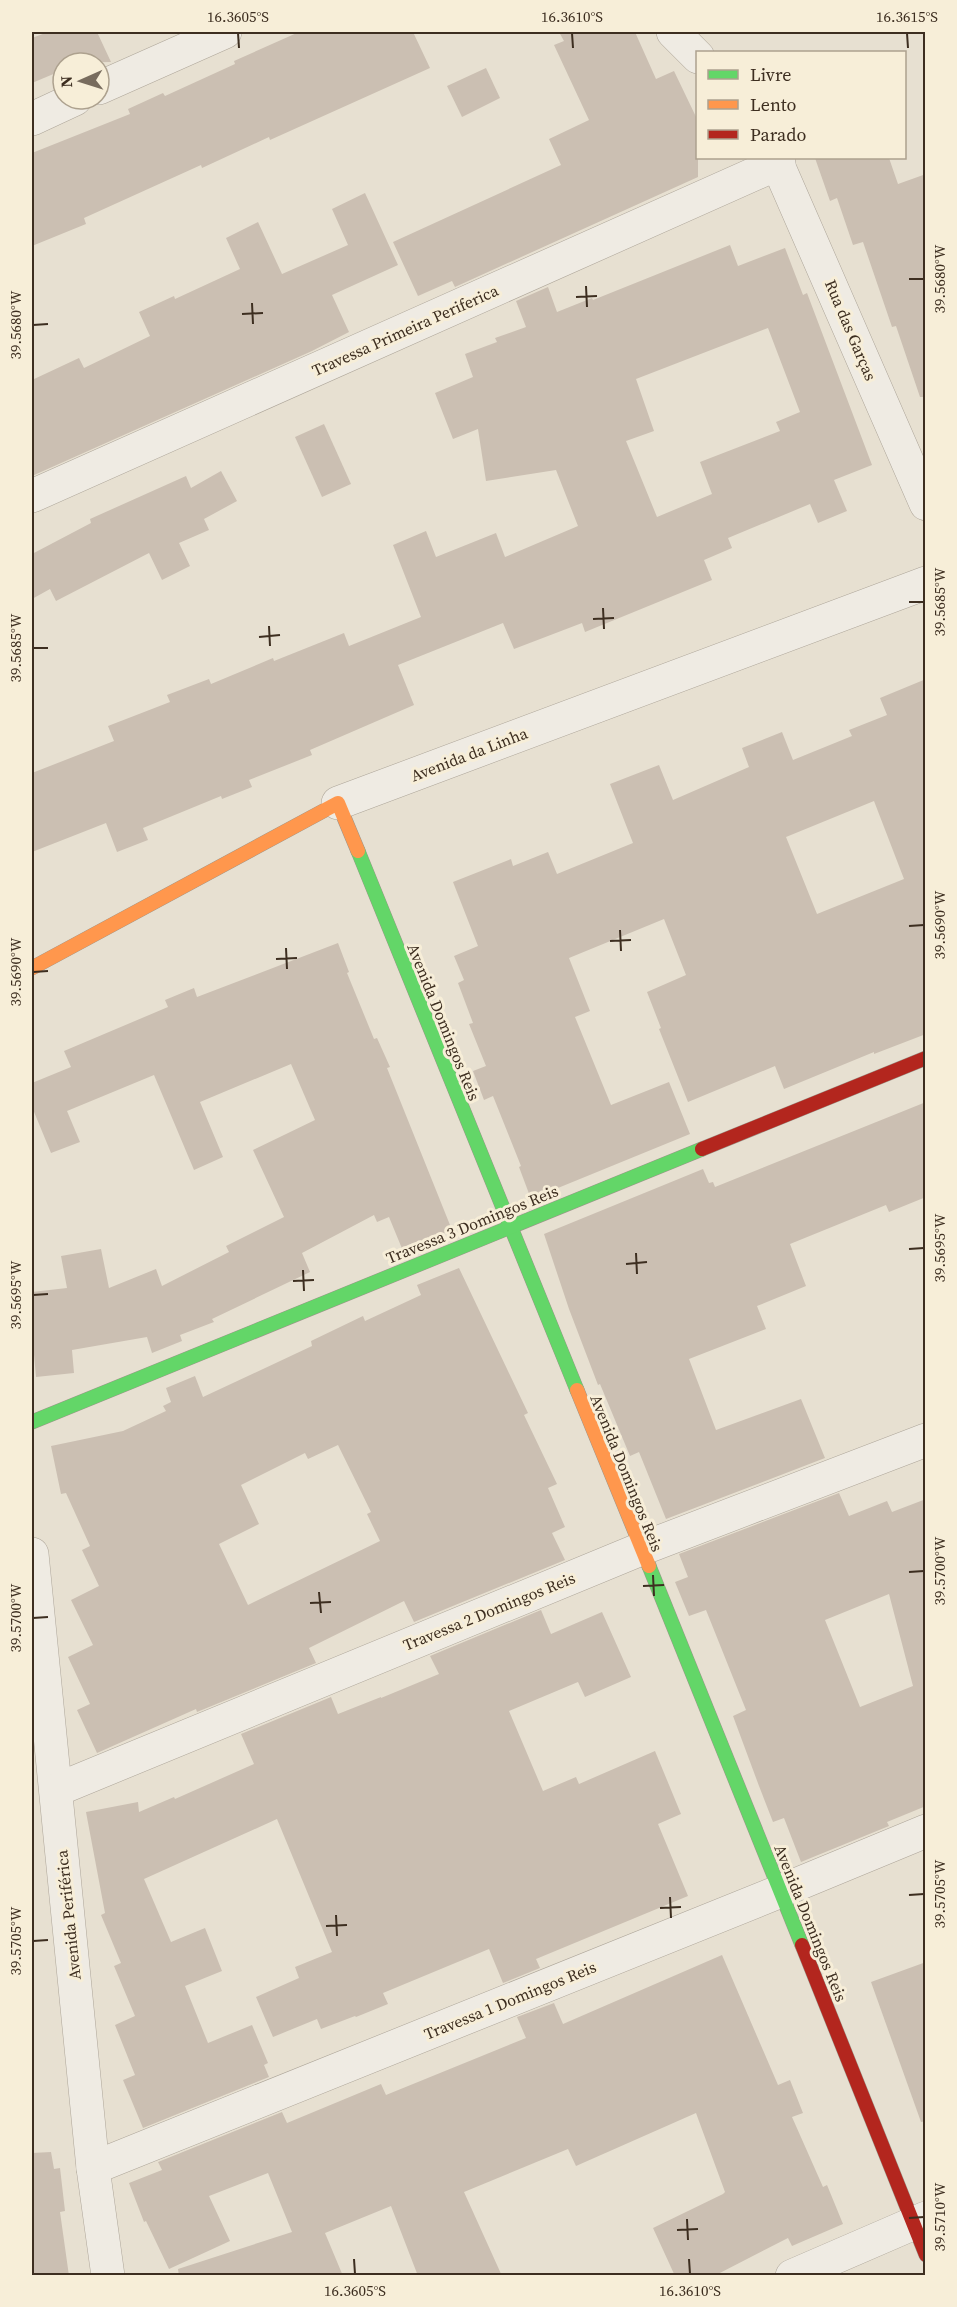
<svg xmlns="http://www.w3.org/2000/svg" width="957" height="2307" font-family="'Source Serif 4',serif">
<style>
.building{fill:#cbbfb2;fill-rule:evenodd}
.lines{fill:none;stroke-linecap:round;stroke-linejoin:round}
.street-casing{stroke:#ada599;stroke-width:34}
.fast-casing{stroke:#9c958a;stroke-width:15}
.slow-casing{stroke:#9c958a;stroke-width:15}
.jam-casing{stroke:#9c958a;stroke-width:15}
.street{stroke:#efebe3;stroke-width:33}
.fast{stroke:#63d668;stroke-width:14}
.slow{stroke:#ff974d;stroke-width:14}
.jam{stroke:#b3261e;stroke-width:14}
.ticks{fill:none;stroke:#3d2e20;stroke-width:2}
.labels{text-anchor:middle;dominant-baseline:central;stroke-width:6;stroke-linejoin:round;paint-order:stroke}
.street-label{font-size:16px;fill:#3d2e20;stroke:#f7eed8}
.neatline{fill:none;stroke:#3d2e20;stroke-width:2}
.ticks-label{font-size:15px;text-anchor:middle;fill:#3d2e20}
</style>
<rect width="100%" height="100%" fill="#e7e0d1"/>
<g class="building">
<path d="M48 32H97L111 62 63 63V70L32 83V38Z"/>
<path d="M299 32H413L430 68 270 140 269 137 202 168 201 165 84 218 86 224 32 246V153L130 114 128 109 163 93 165 96 235 64 234 61Z"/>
<path d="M559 32H635L656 79 674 71 698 121V177L455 287 452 281 418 296 393 242 561 165 549 139 589 120 554 45 564 41Z"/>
<path d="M486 68 500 98 462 117 447 86Z"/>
<path d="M815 158H889L898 184 926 174V397H920L896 326 892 327 863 242 853 245 837 198 830 201Z"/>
<path d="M365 193 398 265 332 295 349 332 312 351 32 476V380L79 358 84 368 150 336 139 312 174 296 175 299 240 269 226 238 258 222 282 274 348 245 332 209Z"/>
<path d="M730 245 738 266 785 248 803 295 807 293 872 465 834 480 847 511 818 523 810 504 728 538 732 548 704 560 712 580 585 632 582 623 514 649 503 623 398 665 414 705 310 750 312 755 249 780 252 787 222 799 221 796 143 828 148 840 117 852 106 823 32 852V773L114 741 108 726 170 702 167 695 209 679 211 684 273 658 274 661 344 633 349 646 421 617 393 545 426 531 436 557 496 533 505 557 578 526 556 470 486 481 478 429 453 439 435 393 473 377 465 354 497 342 495 338 526 327 516 301 548 287 557 312 592 298 593 300ZM768 328 800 412 776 422 780 431 700 462 712 494 657 517 626 441 654 431 636 379Z"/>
<path d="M324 424 351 484 322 497 295 437Z"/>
<path d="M221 471 237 501 204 519 209 530 179 543 190 566 162 580 149 553 56 601 50 589 32 599V554L91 523 90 519 186 476 191 488Z"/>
<path d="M926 679V1034L874 1054V1052L784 1089 775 1066 688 1102 659 1029 661 1028 647 992 686 975 664 919 569 958 590 1011 575 1017 611 1105 669 1082 690 1134 531 1199 519 1167 521 1166 493 1096 484 1100 473 1071 486 1066 469 1024 473 1023 458 983 464 980 454 956 478 946 453 882 511 859 513 866 548 852 557 874 633 843 610 784 659 765 673 800 749 767 742 748 782 732 793 760 852 736 849 730 887 715 880 698ZM874 801 904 879 817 914 786 837Z"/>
<path d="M338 943 349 972 347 973 374 1039 377 1038 390 1067 387 1068 452 1230 403 1251 389 1217 377 1222 374 1215 302 1253 310 1272 212 1319 214 1322 180 1335 182 1341 152 1353 147 1337 72 1350 74 1373 36 1377 32 1332V1292L67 1288 61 1256 101 1249 109 1288 156 1269 162 1286 229 1252 226 1246 284 1217 253 1150 315 1120 291 1064 200 1102 223 1157 194 1170 154 1075 67 1111 80 1142 51 1153 32 1107V1083L71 1067 64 1051 168 1007 165 1000 194 988 197 997Z"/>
<path d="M926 1102V1197L889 1212 886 1205 790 1244 806 1286 757 1306 766 1329 689 1359 716 1430 801 1399 825 1458 666 1519 639 1452 630 1456 600 1384 598 1385 569 1309 544 1234 703 1169 709 1183 713 1182 715 1187Z"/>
<path d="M459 1268 528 1413 524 1415 557 1484 548 1488 565 1527 552 1533 565 1560 414 1622 404 1601 309 1648 316 1663 197 1712 196 1709 97 1753 77 1710 90 1704 68 1657 93 1645 71 1600 99 1586 82 1550 90 1546 66 1493 61 1494 51 1446 123 1431 166 1411 163 1406 171 1402 166 1388 195 1376 203 1397 312 1346 311 1341 363 1316 365 1321 421 1295 417 1285ZM338 1445 371 1512 367 1514 380 1541 248 1605 219 1544 259 1524 241 1485 305 1453 308 1459Z"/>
<path d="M839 1493 849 1516 887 1501 892 1512 926 1499V1806L887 1822 889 1826 801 1862 784 1818 773 1822 759 1786 733 1716 746 1710 706 1610 689 1616 675 1582 688 1577 679 1554ZM889 1594 913 1686 860 1707 825 1620Z"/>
<path d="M541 1610 551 1634 602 1612 631 1677 585 1697 578 1682 509 1711 543 1791 576 1777 579 1784 655 1751 681 1814 658 1824 688 1896 536 1959 540 1968 503 1983 489 1949 383 1993 388 2004 356 2017 355 2016 321 2029 317 2019 273 2037 256 1997 299 1978 295 1967 332 1952 277 1819 144 1879 171 1942 205 1928 222 1971 185 1986 208 2043 252 2025 268 2063 264 2065 269 2077 143 2128 123 2080 135 2075 115 2025 135 2016 114 1966 121 1963 101 1915 105 1913 86 1812 138 1802 139 1812 174 1797 175 1799 254 1764 241 1734 331 1697 338 1714 381 1697V1698L439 1674 430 1656Z"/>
<path d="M722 1955 778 2085 790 2080 803 2113 792 2117 823 2187 827 2185 843 2224 792 2246 788 2238 714 2276H675L653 2228 723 2194 725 2192 696 2113 576 2166 568 2149 464 2192 502 2276H418L391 2206 325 2233 343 2276H179L178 2269 292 2232 268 2173 209 2196 230 2241 169 2269 146 2221 144 2222 129 2183 162 2170 158 2162 282 2112 287 2123 381 2084 386 2095 526 2038 517 2017 554 2003 563 2024Z"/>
<path d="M926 1962V2121L921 2122 871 1982Z"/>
<path d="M51 2152 54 2169 60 2168 65 2211 60 2212 69 2276H32V2153Z"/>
</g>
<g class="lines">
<g class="street-casing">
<g id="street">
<path d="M673 32 698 57"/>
<path d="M99 88 225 32"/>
<path d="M32 119 75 99"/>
<path d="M775 158 926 504"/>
<path d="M32 496 779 163"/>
<path d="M338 803 926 583"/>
<path d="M32 1554 93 2168 108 2276"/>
<path d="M56 1790 641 1549 926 1440"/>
<path d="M93 2168 781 1891 926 1831"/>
<path d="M792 2276 926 2218"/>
</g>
</g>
<g class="fast-casing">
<g id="fast">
<path d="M358 851 577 1390"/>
<path d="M32 1422 702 1149"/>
<path d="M649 1566 802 1945"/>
</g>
</g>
<g class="slow-casing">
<g id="slow">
<path d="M32 968 338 803 358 851"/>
<path d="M577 1390 649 1566"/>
</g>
</g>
<g class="jam-casing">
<g id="jam">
<path d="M702 1149 926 1058"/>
<path d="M802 1945 926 2255"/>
</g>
</g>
<use href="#street" class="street"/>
<use href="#fast" class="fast"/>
<use href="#slow" class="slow"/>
<use href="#jam" class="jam"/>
</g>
<path class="ticks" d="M238 33 239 48M572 33 573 48M907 33 908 48M909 279H924M586 286 587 307M576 297 597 296M252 303 253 324M242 314 263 313M33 325 48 324M909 602H924M603 608 604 629M593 619 614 618M269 626 270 646M259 637 280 635M33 648H48M909 926 924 925M620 930 621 951M610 941 631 940M286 948 287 969M276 959 297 958M33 972 48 971M909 1249 924 1248M636 1253 637 1274M626 1264 647 1262M303 1270 304 1291M293 1281 314 1280M33 1295 48 1294M909 1572 924 1571M653 1575 654 1596M643 1586 664 1585M319 1592 321 1613M310 1603 331 1602M33 1618 48 1617M909 1895 924 1894M670 1897 671 1918M660 1908 681 1907M336 1915 337 1936M326 1926 347 1925M33 1941 48 1940M909 2218 924 2217M687 2219 688 2240M677 2230 698 2229M354 2259 355 2274M689 2259 690 2274"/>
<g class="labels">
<g class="street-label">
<text transform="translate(405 330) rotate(-24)">Travessa Primeira Periferica</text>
<text transform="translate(851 330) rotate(67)">Rua das Garças</text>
<text transform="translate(469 754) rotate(-21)">Avenida da Linha</text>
<text transform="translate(444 1022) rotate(68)">Avenida Domingos Reis</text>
<text transform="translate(472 1224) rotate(-22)">Travessa 3 Domingos Reis</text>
<text transform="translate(627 1473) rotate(68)">Avenida Domingos Reis</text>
<text transform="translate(489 1611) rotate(-22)">Travessa 2 Domingos Reis</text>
<text transform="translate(68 1915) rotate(-96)">Avenida Periférica</text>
<text transform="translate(811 1923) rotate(68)">Avenida Domingos Reis</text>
<text transform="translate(510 2000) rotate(-22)">Travessa 1 Domingos Reis</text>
</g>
</g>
<rect width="957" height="2307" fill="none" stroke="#f7eed8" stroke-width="66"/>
<rect x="696" y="51" width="210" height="108" fill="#f7eed8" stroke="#ada18e" stroke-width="1.5"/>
<rect x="708" y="70" width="30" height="9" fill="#63d668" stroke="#ada18e" stroke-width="1.5"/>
<text x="750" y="81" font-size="18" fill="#3d2e20">Livre</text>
<rect x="708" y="100" width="30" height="9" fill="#ff974d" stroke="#ada18e" stroke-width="1.5"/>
<text x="750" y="111" font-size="18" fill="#3d2e20">Lento</text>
<rect x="708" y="130" width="30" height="9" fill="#b3261e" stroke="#ada18e" stroke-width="1.5"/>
<text x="750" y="141" font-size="18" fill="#3d2e20">Parado</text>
<g transform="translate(81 81) rotate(267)"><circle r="28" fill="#f7eed8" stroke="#ada18e" stroke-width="1.5"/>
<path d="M0-4.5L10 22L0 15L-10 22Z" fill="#786c5e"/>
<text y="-9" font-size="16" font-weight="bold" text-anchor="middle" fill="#3d2e20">N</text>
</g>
<rect x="33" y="33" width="891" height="2241" class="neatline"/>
<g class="ticks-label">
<text x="238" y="22">16.3605°S</text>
<text x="572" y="22">16.3610°S</text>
<text x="907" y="22">16.3615°S</text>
<text transform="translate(940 279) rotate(-90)" y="5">39.5680°W</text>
<text transform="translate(16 325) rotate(-90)" y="5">39.5680°W</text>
<text transform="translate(940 602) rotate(-90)" y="5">39.5685°W</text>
<text transform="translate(16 648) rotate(-90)" y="5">39.5685°W</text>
<text transform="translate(940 925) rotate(-90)" y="5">39.5690°W</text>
<text transform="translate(16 972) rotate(-90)" y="5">39.5690°W</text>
<text transform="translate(940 1248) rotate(-90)" y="5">39.5695°W</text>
<text transform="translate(16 1295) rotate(-90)" y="5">39.5695°W</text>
<text transform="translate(940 1571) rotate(-90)" y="5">39.5700°W</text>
<text transform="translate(16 1618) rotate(-90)" y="5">39.5700°W</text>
<text transform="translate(940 1894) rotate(-90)" y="5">39.5705°W</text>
<text transform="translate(16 1941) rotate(-90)" y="5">39.5705°W</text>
<text transform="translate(940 2217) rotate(-90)" y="5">39.5710°W</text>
<text x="355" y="2296">16.3605°S</text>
<text x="690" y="2296">16.3610°S</text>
</g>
</svg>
